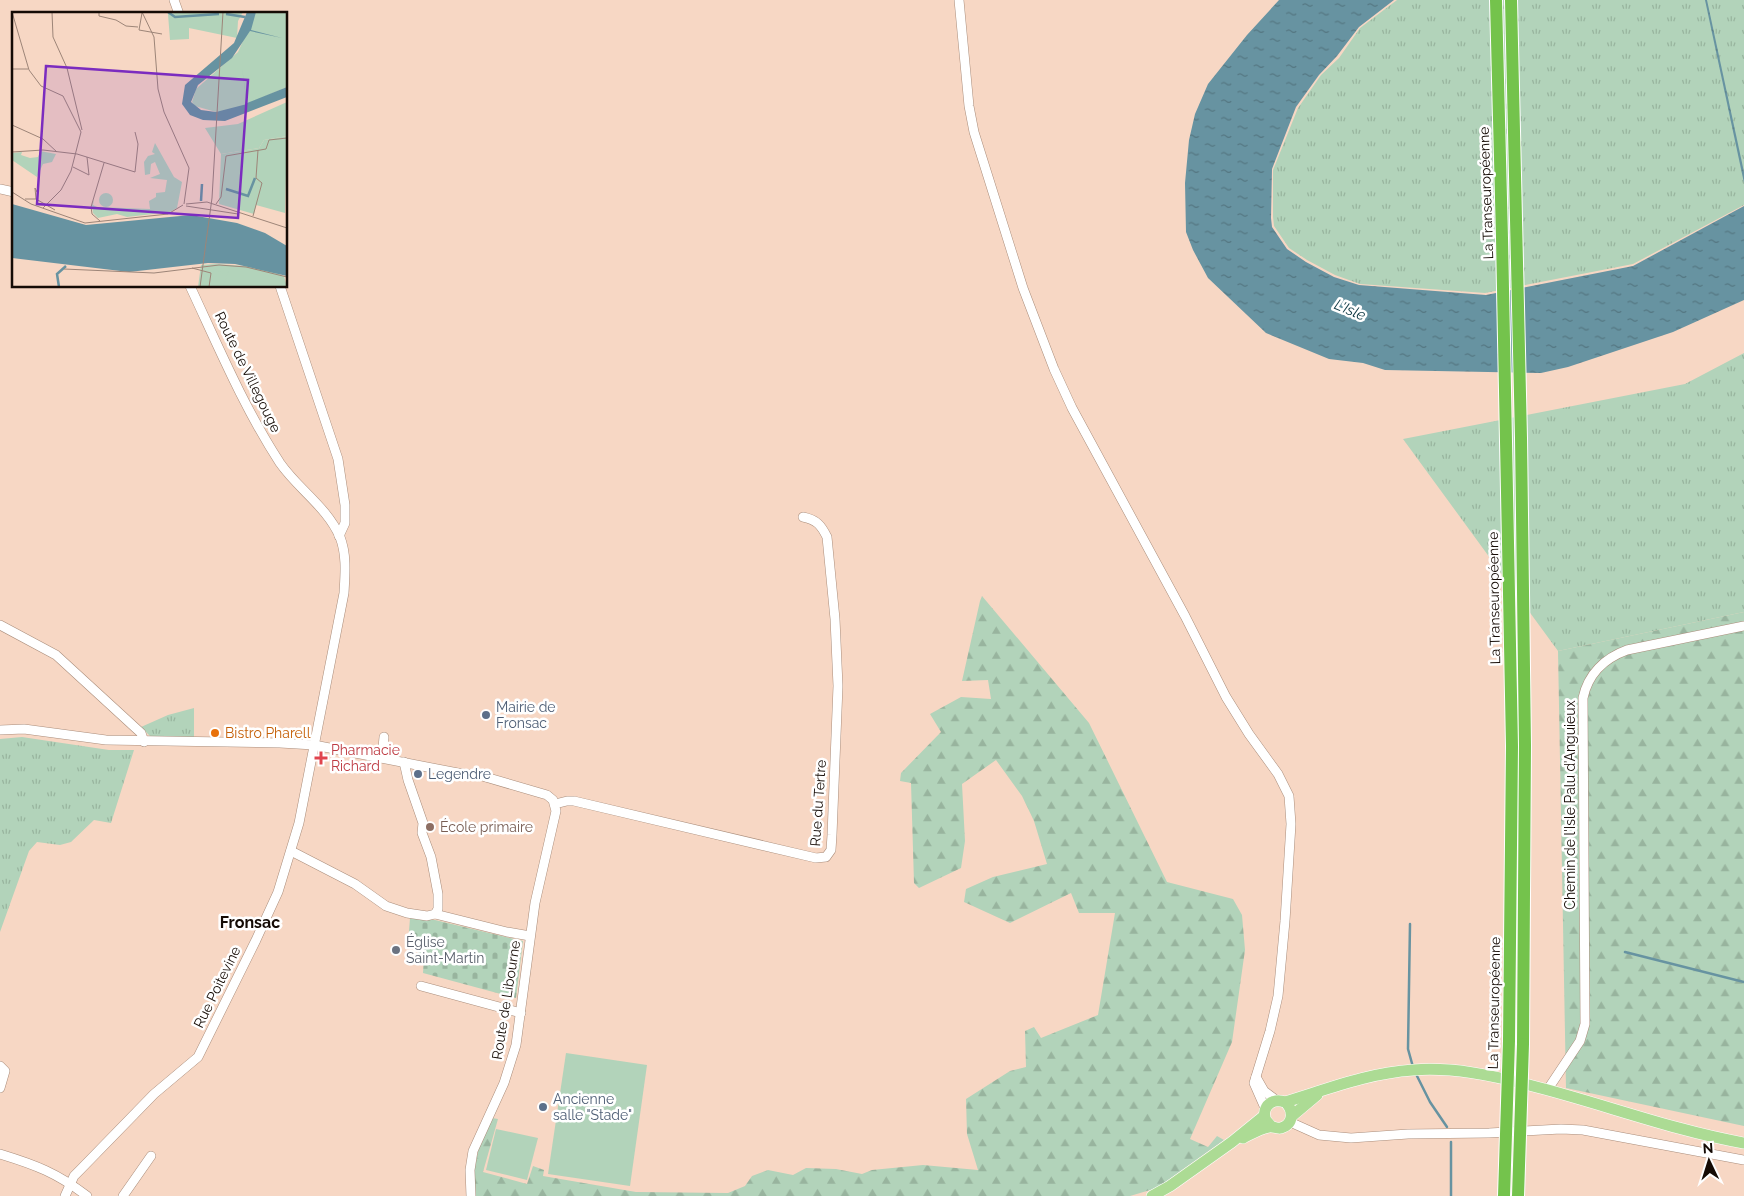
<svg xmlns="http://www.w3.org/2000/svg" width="1744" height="1196" font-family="Raleway,sans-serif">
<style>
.grass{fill:url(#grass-tufts)}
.forest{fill:url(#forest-firs)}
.cemetery{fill:url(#cemetery-stones)}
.pitch{fill:#b2d3ba}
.water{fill:url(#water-ripples)}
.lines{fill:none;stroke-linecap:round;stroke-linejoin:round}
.stream{stroke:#6793a1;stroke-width:2.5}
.minor-casing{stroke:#aa8d7b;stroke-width:10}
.major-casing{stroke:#fff;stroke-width:12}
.highway-casing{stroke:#fff;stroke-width:14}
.minor{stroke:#fff;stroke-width:9}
.major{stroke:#acdb94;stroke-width:11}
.highway{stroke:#74c34c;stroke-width:12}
.highway-bridge-casing{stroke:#fff;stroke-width:14;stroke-linecap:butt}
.highway-bridge{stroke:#74c34c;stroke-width:12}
.service-dot{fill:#5c6f8a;stroke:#fff;stroke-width:2}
.food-dot{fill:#e8710a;stroke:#fff;stroke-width:2}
.health-dot{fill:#e0444e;stroke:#fff;stroke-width:2}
.education-dot{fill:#8d6e63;stroke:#fff;stroke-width:2}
.worship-dot{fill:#6b7280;stroke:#fff;stroke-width:2}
.labels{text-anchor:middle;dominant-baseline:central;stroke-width:5;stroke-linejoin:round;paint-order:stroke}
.street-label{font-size:14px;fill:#150b05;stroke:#fff}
.service-label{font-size:14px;fill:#4e5e75;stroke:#fff;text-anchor:start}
.food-label{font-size:14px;fill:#c56008;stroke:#fff;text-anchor:start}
.health-label{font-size:14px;fill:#be3a42;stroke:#fff;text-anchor:start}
.education-label{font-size:14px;fill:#785e54;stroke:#fff;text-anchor:start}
.worship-label{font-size:14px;fill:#5b616d;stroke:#fff;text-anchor:start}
.water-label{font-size:15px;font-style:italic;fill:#0b3641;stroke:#fff}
.quarter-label{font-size:16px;font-weight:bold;fill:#150b05;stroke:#fff}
.inset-river{fill:none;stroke:#6793a1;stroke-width:2.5}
.inset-road{fill:none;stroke:#9d8578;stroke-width:1}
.view{fill:#7b2cbf;fill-opacity:0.15;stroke:#7b2cbf;stroke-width:2.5}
.inset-edge{fill:none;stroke:#150b05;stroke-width:2.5}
</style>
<defs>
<pattern id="grass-tufts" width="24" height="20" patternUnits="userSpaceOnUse" patternTransform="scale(1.25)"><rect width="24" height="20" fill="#b2d3ba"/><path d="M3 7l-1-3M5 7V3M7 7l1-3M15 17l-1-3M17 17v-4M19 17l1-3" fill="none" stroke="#98b49e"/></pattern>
<pattern id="forest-firs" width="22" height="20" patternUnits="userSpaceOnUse" patternTransform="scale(1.25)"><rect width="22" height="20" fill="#b2d3ba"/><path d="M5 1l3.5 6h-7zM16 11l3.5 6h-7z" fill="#98b49e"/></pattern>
<pattern id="cemetery-stones" width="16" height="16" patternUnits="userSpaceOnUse" patternTransform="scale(1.25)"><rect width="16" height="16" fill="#b2d3ba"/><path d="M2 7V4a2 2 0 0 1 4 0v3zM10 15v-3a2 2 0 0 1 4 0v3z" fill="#98b49e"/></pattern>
<pattern id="water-ripples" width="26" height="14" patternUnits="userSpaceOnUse" patternTransform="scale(1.25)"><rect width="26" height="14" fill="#6793a1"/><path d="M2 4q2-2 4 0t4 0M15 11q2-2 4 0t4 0" fill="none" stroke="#547681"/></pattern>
</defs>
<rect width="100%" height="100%" fill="#f7d7c4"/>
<g class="grass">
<path d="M1397 0H1744V205L1633 264 1485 293 1360 284 1335 275 1307 260 1289 248 1274 226 1273 217V170L1298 108 1321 75 1339 58 1360 28Z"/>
<path d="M1744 353V612L1558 651 1403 439 1685 384Z"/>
<path d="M194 708V737H151L141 727 168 715Z"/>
<path d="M22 737 109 750H134L111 823 94 820 71 842 60 845 37 842 29 851 0 932V739Z"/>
</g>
<g class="forest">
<path d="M982 596 1089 723 1167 882 1233 899 1242 915 1245 950 1232 1042 1190 1139 1208 1147 1217 1136 1224 1140 1157 1188 1130 1196H474V1171L479 1147 492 1118 498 1119 483 1172 527 1184 533 1166 544 1170 543 1176 636 1192 728 1193 745 1186 752 1176 768 1170 793 1175 806 1168 836 1169 862 1174 872 1170 923 1165 978 1170 967 1134 966 1099 1010 1071 1026 1067 1025 1031 1034 1027 1041 1038 1098 1015 1115 913H1079L1071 893 1010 923 964 902 966 889 993 877 1047 864 1034 821 1022 796 996 760 962 784 965 841 961 868 919 888 914 883 911 783 900 781 901 773 941 732 930 714 961 697 991 699 988 680 962 681 980 601Z"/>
<path d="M1744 612V1126L1566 1088 1558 651Z"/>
</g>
<path class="cemetery" d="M410 918 435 920 523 941 516 998 423 973 424 957 418 956 419 946 408 944Z"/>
<g class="pitch">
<path d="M566 1053 647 1065 630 1186 548 1174Z"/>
<path d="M496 1129 538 1138 527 1180 486 1170Z"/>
</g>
<g class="water">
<path d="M1279 0H1394L1359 27 1337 56 1319 75 1296 107 1272 169 1271 218 1272 227 1287 249 1306 262 1334 277 1359 285 1486 295 1633 266 1744 206V300L1673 332 1568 367 1541 373 1385 370 1363 363 1329 359 1266 333 1208 278 1193 250 1186 232 1185 183 1189 140 1195 114 1208 84 1247 35Z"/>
<path d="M1705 0H1707L1744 172V183Z"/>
</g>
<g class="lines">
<g class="stream">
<path d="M1410 924 1408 1049 1413 1067"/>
<path d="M1625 952 1744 982"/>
<path d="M1416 1074 1430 1102 1447 1127"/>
<path d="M1451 1196V1142"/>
</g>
<g class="minor-casing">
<g id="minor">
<path d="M174 0 179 14"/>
<path d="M959 0 969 106 974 132 1023 288 1054 369 1072 408 1185 616 1226 697 1249 734 1278 774 1289 796 1291 824 1285 921 1278 996 1270 1031 1254 1083 1265 1108"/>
<path d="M0 189 14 192"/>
<path d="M280 286 338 459 345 505V523L339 536"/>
<path d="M0 625 56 655 141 733 144 742"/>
<path d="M0 730 24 729 106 740 280 743 314 745 463 774 482 776 547 795 553 800 556 811 535 903 516 1045 504 1083 473 1151 470 1170 471 1196"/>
<path d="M382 758 384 737"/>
<path d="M555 804 567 801H574L816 858 826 857 831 850 832 835 838 686 835 619 827 537C821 525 817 520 803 517"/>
<path d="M291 851 355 884 386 906 407 913 427 916 435 914 438 909V894L431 857 422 833 423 823 408 780 404 762"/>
<path d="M435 914 507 932 530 936"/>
<path d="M421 986 521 1013"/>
<path d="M0 1066 5 1071 0 1088"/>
<path d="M1256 1077 1264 1091 1276 1100"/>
<path d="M1548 1089 1580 1041 1585 1024 1583 698C1588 674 1605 658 1627 650L1744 626"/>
<path d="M1290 1122 1319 1135 1351 1138 1408 1134 1489 1133 1561 1129 1583 1130 1744 1160"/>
<path d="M0 1154C36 1165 57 1173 87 1196"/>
<path d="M65 1196 74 1176 80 1170 154 1094 198 1057 256 940 278 892 299 823 344 593C345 575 347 555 340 537 327 507 298 489 280 463 244 408 218 346 190 286"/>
<path d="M123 1196 151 1156"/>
</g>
</g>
<g class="major-casing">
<g id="major">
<path d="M1285 1102C1328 1089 1368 1073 1413 1070 1452 1067 1491 1075 1529 1085 1601 1103 1671 1130 1744 1143"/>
<path d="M1292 1116 1317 1095"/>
<path d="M1243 1138C1251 1134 1261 1128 1269 1127 1273 1126 1277 1129 1281 1128 1294 1124 1294 1110 1285 1102 1268 1096 1257 1114 1271 1126"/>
<path d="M1152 1196 1170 1186 1232 1142 1264 1116"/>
</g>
</g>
<g class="highway-casing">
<g id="highway">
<path d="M1496 0 1502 238 1512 746 1509 1041"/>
<path d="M1511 0 1521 438 1525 745 1523 1044"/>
</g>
</g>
<use href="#minor" class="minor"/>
<use href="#major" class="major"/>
<use href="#highway" class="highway"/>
<g class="highway-bridge-casing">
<g id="highway-bridge">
<path d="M1504 1196 1509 1041"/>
<path d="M1518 1196 1523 1044"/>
</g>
</g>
<use href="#highway-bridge" class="highway-bridge"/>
</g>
<g class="service-dot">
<circle cx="486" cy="715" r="5"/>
<circle cx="418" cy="774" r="5"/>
<circle cx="543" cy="1107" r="5"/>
</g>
<circle class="food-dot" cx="215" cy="733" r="5"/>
<path class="health-dot" d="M318.5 750.5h5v5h5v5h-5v5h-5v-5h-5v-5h5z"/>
<circle class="education-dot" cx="430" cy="827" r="5"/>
<circle class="worship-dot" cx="396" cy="950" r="5"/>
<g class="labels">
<g class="street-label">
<text transform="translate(1486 193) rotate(-92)">La Transeuropéenne</text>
<text transform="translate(248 372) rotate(64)">Route de Villegouge</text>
<text transform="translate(1494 598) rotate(-91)">La Transeuropéenne</text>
<text transform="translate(818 803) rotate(-86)">Rue du Tertre</text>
<text transform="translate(1570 805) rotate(-90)">Chemin de l'Isle Palu d’Anguieux</text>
<text transform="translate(217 987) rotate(-64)">Rue Poitevine</text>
<text transform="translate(506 1000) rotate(-81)">Route de Libourne</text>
<text transform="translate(1494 1003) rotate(-89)">La Transeuropéenne</text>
</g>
<g class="service-label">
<text x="496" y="707">Mairie de<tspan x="496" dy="16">Fronsac</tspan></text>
<text x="428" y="774">Legendre</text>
<text x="553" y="1099">Ancienne<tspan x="553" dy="16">salle "Stade"</tspan></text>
</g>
<g class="food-label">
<text x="225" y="733">Bistro Pharell</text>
</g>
<g class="health-label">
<text x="331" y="750">Pharmacie<tspan x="331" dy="16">Richard</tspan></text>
</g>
<g class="education-label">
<text x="440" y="827">École primaire</text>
</g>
<g class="worship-label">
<text x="406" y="942">Église<tspan x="406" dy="16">Saint-Martin</tspan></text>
</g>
<g class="water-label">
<text transform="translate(1350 310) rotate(23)">L'Isle</text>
</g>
<g class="quarter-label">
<text x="250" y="922">Fronsac</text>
</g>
</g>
<g transform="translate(12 12)">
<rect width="275" height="275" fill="#f7d7c4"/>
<path d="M244 0H275V75L221 98 204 100 183 94 180 90 184 77 226 40ZM275 90V124L252 128 247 136 209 142 193 116 226 112ZM28 139 44 142 40 150 31 152 25 165 0 148V141L10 140 9 143 18 146 26 145ZM204 252 249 255 272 264 275 275H186L189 253Z" fill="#b2d3ba"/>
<path d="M171 0H231L226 9 225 26 177 16V27L158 28 156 2ZM275 124 273 201 244 193 242 202 207 192 209 142 247 136 252 128ZM143 131 162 165 170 170 165 196 158 200 115 205 105 202 86 206 81 201 80 193 82 187 81 193 85 195 138 197 137 189 144 185V181L153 180 155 168 138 166 148 162 143 150 139 152 138 162 133 163 132 150 136 144 143 142 140 140ZM202 254 218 255 211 275H198L201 262H211L204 257 200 260 195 257Z" fill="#b2d3ba"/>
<path d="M87 188a7 7 0 1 1 14 0a7 7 0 1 1-14 0Z" fill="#b2d3ba"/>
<path d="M235 0H244L239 18 270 26 238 19 220 46 186 73 179 90 189 98 204 100 235 92 230 56 235 91 275 75V85L213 109 191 108 178 103 170 92 173 73 222 31ZM0 192 74 213 179 203 225 211 253 221 275 234V264L223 252 196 251 117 260 0 246Z" fill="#6793a1"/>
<path class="inset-river" d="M156 0 163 5 207 2M214 2 233 5M214 177 236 184 243 166M189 189 190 172M47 275 45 262 54 254"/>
<path class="inset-road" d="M0 0 17 58 29 74 51 84 69 120 59 159 49 178 31 196M40 0 41 25 55 56 70 118M87 0V4L104 8 114 14 126 15M130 0 142 25 146 77 152 100 177 156 172 192M130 1 127 18 150 22M0 57H16M0 113 31 127 45 140M0 140 31 138 65 142 123 160 126 132 123 120M61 155 77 163 75 145M0 180 19 192 73 211 156 202 171 193M13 187H24L43 198M24 187 23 176 25 180M174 192 195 190 275 216M204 192 209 185 214 144 254 137 257 128 275 126M174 194 226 202M241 204 250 171 244 166 246 138M88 209 80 202 79 195 92 151M180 256 199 261 197 275M52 257 142 261 207 253 234 255 275 265M188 275 200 186 211 0"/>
<path class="view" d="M34 54 236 68 226 206 25 192Z"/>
<rect width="275" height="275" class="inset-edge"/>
</g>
<g transform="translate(1709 1161) rotate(356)" stroke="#ffffff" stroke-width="4" paint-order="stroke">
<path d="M0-4L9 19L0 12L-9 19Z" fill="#150b05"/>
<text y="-8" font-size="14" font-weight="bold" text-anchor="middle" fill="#150b05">N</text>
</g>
</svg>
